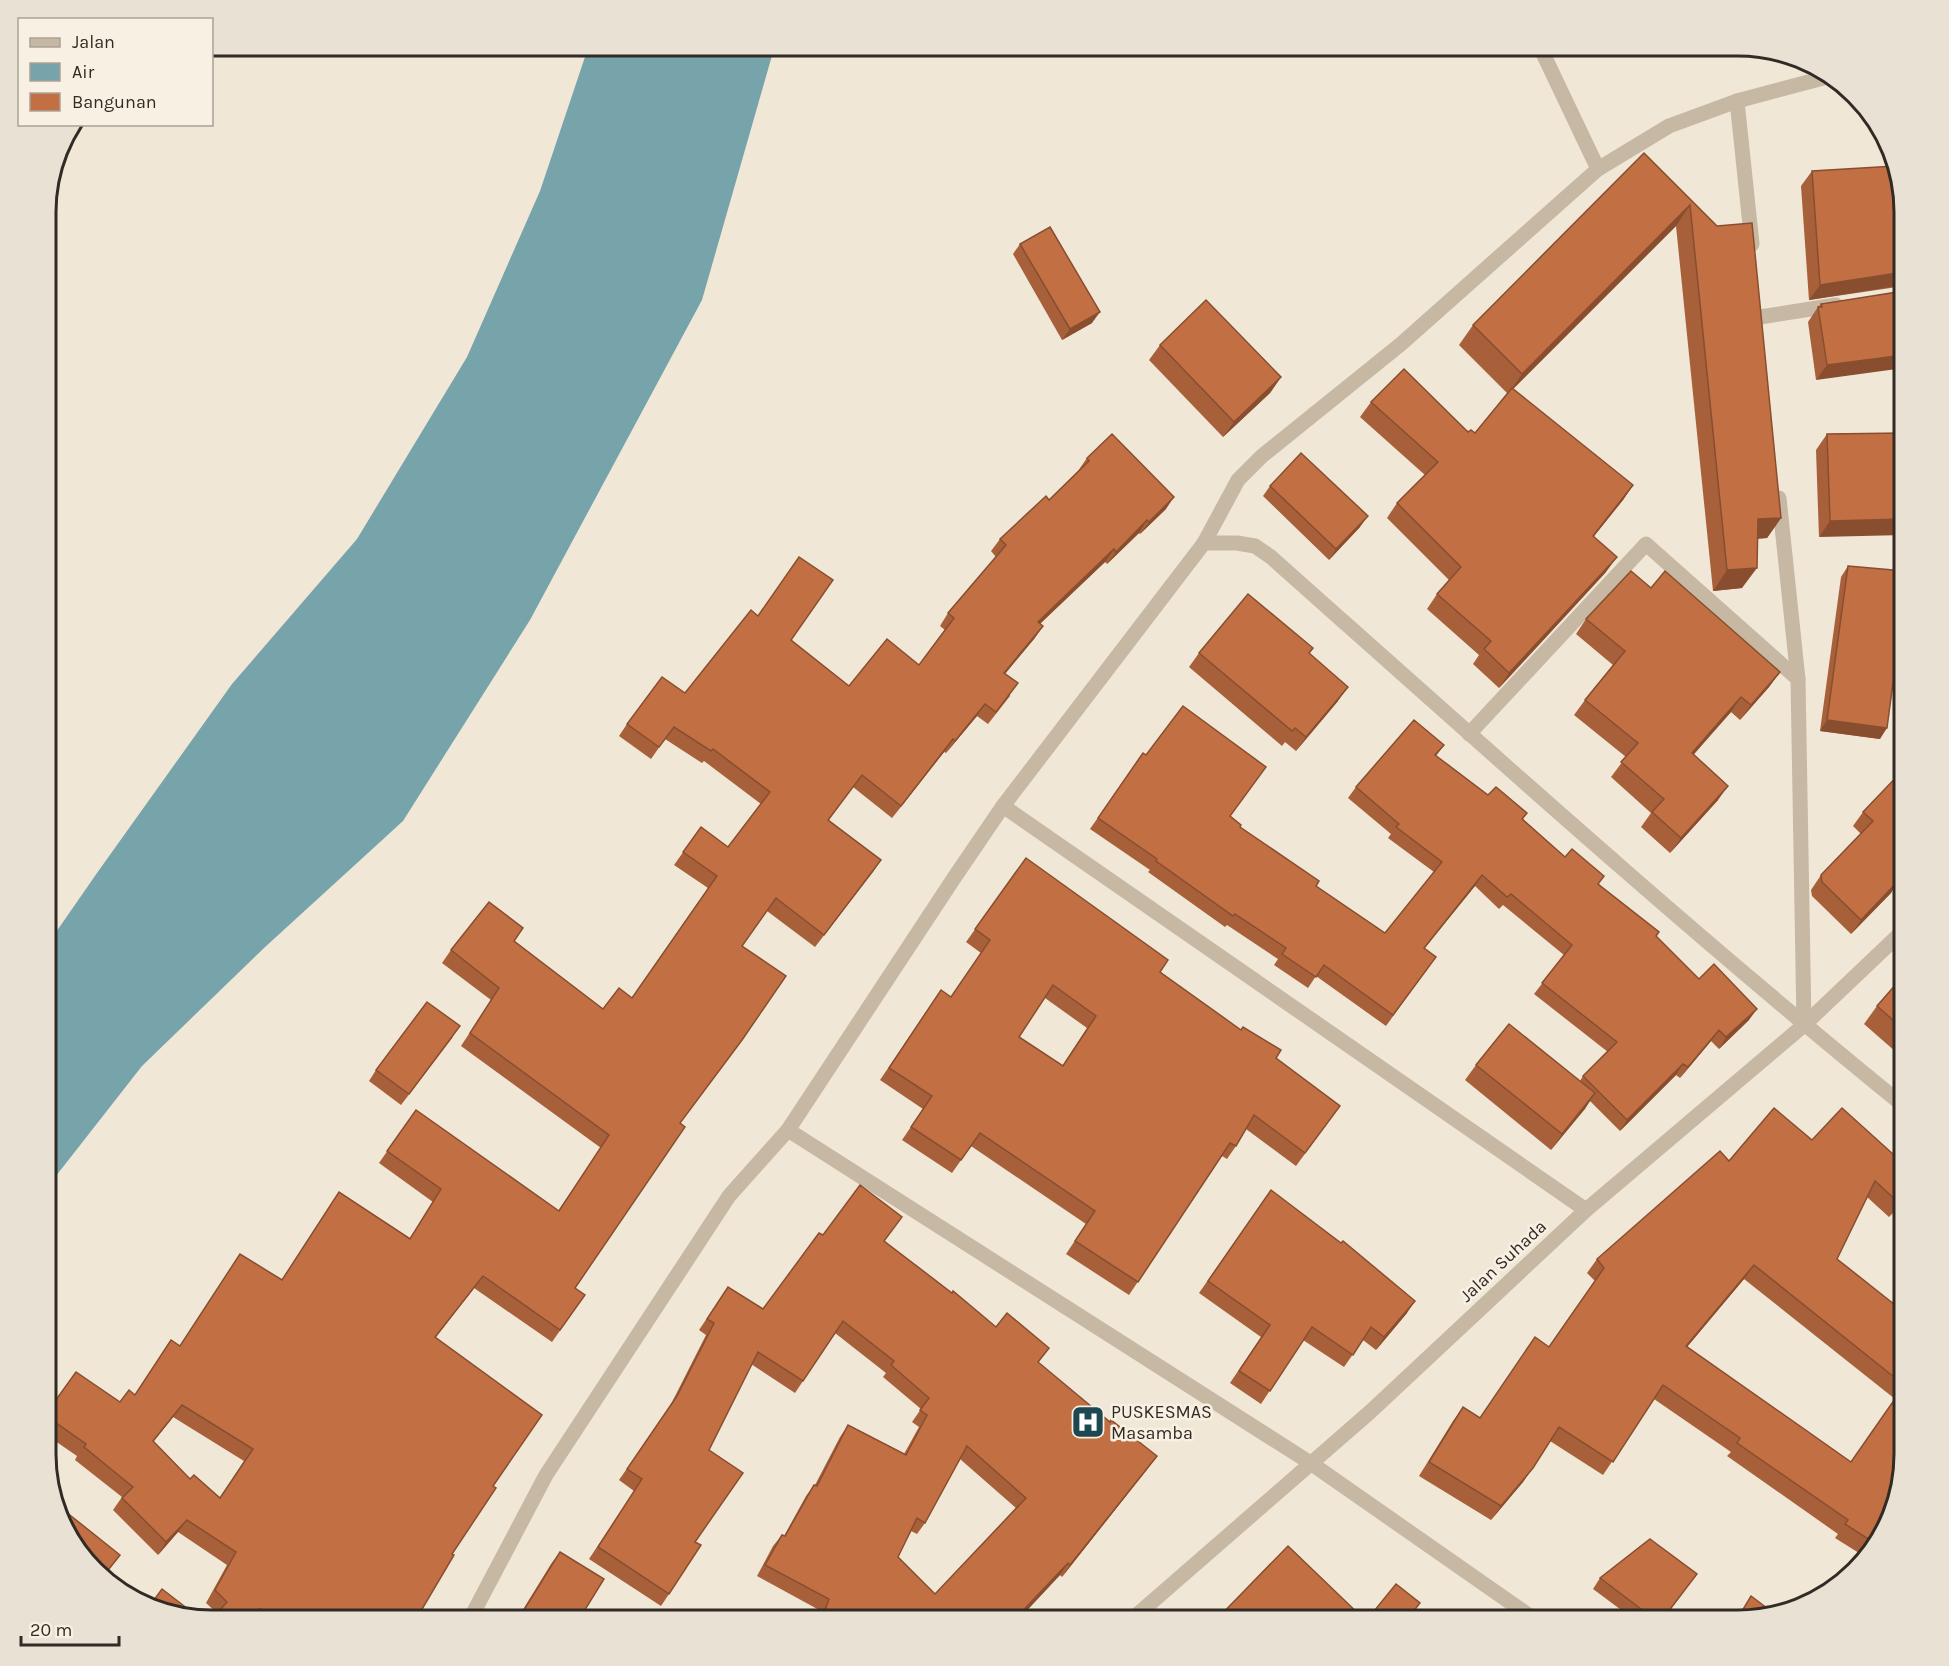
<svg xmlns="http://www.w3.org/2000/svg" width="1949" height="1666" font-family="Karla,sans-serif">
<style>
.water{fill:#77a3ab}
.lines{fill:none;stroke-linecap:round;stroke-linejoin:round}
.minor{stroke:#c7b8a4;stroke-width:15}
.wall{fill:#a7603a;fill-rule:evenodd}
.shaded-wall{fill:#884e2f}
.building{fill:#c27043;stroke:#884e2f;stroke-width:1.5;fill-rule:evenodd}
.labels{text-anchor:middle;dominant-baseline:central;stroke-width:5;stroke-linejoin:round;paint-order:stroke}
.street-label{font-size:18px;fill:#322b25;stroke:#f8f1e3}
.poi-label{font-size:18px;fill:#322b25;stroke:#f8f1e3;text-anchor:start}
.rim{fill:none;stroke:#322b25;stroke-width:3}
</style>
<rect width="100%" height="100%" fill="#f0e7d7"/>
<path class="water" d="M589 45H775L702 300 530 620 403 821 264 948 142 1066 45 1190V948L97 873 232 684 357 539 467 357 540 191Z"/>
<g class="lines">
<g class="minor">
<path d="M1539 45 1598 169"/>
<path d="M1737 101 1752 244"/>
<path d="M1760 317 1836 305"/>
<path d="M1779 498 1798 679 1804 1025"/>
<path d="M1204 543 1238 480 1262 456 1401 344 1598 169 1669 126 1737 101 1831 76"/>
<path d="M1469 734 1646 544 1798 679"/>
<path d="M1003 806 1586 1210"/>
<path d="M788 1130 1312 1464 1537 1621"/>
<path d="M469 1621 546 1475 729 1196 788 1130 954 878 1003 806 1204 543H1237L1255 546 1271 557C1479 742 1687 930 1904 1106"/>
<path d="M1130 1621 1370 1412 1586 1210 1804 1025 1904 930"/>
</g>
</g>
<g class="wall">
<path d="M1644 153 1717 226 1781 518 1767 538 1757 539 1742 588 1713 591 1676 226 1513 389 1633 485 1623 500 1594 536 1606 572 1499 688 1473 664 1479 655 1427 609 1437 594 1449 580 1387 518 1397 503 1425 475 1360 417 1371 402 1475 433 1507 393 1459 345 1473 325Z"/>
<path d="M1812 171 1904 211V286L1809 300 1801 186Z"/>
<path d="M1020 244 1092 323 1062 340 1013 254Z"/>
<path d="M1904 291 1816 380 1808 322 1818 307 1821 304Z"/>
<path d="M1160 345 1281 377 1270 393 1223 437 1149 360Z"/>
<path d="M1904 433 1819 537 1816 450 1827 434Z"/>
<path d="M1087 458 1166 509 1140 534 1139 533 1107 564 1105 562 1040 624 1043 626 1034 639 1005 673 1010 696 988 724 977 716 946 753 944 752 892 818 853 787 829 820 881 860 815 947 767 911 742 946 733 1052 680 1123 575 1288 585 1295 552 1342 474 1288 435 1338 493 1486 452 1554 415 1621H251L217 1613 206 1603 227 1565 178 1532 158 1555 113 1510 122 1497 75 1460 77 1456 45 1434V1414L120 1402 135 1395 171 1340 180 1346 282 1280 339 1192 410 1238 433 1202 379 1163 416 1110 558 1211 601 1148 461 1046 491 1000 442 963 451 950 514 941 603 1009 632 998 708 888 674 865 701 827 728 847 761 804 704 761 702 763 665 739 651 759 619 736 627 724 685 693 791 640 849 686 919 665 945 630 940 626 948 613 996 557 991 551 1000 539 1049 500 1078 471ZM173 1417 244 1461 220 1498 190 1479 153 1442Z"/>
<path d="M1270 486 1360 527 1329 560 1263 496Z"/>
<path d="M1848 566 1901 630 1899 633 1880 739 1820 731 1841 577Z"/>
<path d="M1651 588 1780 672 1769 687 1740 720 1731 712 1693 754 1718 800 1670 853 1641 827 1651 813 1611 777 1626 757 1574 715 1585 700 1613 665 1576 634 1586 619Z"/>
<path d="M1313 648 1309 654 1338 701 1296 751 1285 742 1282 746 1189 667 1199 653Z"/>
<path d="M1444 745 1436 756 1488 795 1527 813 1523 819 1565 857 1604 876 1598 884 1656 936 1699 979 1749 1020 1719 1049 1711 1041 1680 1078 1676 1075 1620 1131 1590 1101 1551 1150 1465 1080 1476 1065 1580 1081 1583 1076 1608 1052 1534 994 1564 955 1503 905 1499 909 1475 886 1424 948 1436 957 1386 1026 1316 976 1308 988 1274 965 1278 959 1227 925 1225 927 1148 872 1150 870 1090 829 1143 753 1230 816 1240 827 1316 886 1385 933 1434 872 1388 838 1391 834 1348 798 1356 787Z"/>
<path d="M1904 769V868L1898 875 1891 893 1851 934 1812 896 1811 890 1821 875 1861 834 1853 826 1863 812Z"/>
<path d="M1026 858 1160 972 1340 1106 1296 1166 1246 1129 1236 1146 1227 1159 1222 1156 1129 1295 1066 1254 1086 1224 971 1146 952 1173 902 1140 923 1109 880 1080 932 1003 951 997 981 953 966 942ZM1045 998 1087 1028 1062 1066 1019 1037Z"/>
<path d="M1904 975V1059L1864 1024 1877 1006Z"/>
<path d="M453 1037 401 1105 369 1081 376 1070Z"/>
<path d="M1812 1140 1904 1164V1223L1893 1213 1889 1217 1867 1197 1837 1259 1904 1312V1455L1891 1518 1867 1558 1835 1538 1838 1534 1727 1456 1731 1452 1654 1399 1603 1475 1550 1441 1523 1482 1491 1520 1419 1476 1453 1421 1463 1407 1480 1418 1549 1347 1595 1281 1587 1273 1597 1259 1729 1161ZM1744 1279 1895 1399 1851 1462 1687 1347Z"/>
<path d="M1271 1190 1407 1313 1376 1350 1363 1340 1344 1367 1303 1340 1261 1404 1230 1383 1261 1337 1199 1293Z"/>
<path d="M823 1235 884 1241 1038 1362 1148 1468 1062 1577 1060 1575 1017 1621H817L821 1611 757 1576 773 1546 782 1535 784 1536 806 1496 814 1485H815L840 1437 848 1425 904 1454 919 1427 912 1422 921 1409 883 1377 886 1373 835 1333 795 1393 751 1364 709 1450 695 1542 669 1594 661 1606 589 1559 634 1491 619 1480 669 1408 706 1335 699 1330 728 1287 763 1309ZM960 1459 1016 1508 935 1594 898 1557 911 1531 917 1534 925 1523Z"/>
<path d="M560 1552 578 1621H516L551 1564Z"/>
<path d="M1697 1574 1662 1621H1636L1593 1589 1600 1578Z"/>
</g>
<g class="shaded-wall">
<path d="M1690 205 1676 226 1508 394 1522 374Z"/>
<path d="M1904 272V284L1903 285 1809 300 1820 285Z"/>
<path d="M1100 312 1092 323 1062 340 1070 329Z"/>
<path d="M1904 355V368L1816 380 1827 365Z"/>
<path d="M1281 377 1270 393 1223 437 1234 422Z"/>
<path d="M1633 485 1623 500 1582 551 1593 536Z"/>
<path d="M1174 497 1166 509 1140 534 1149 522Z"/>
<path d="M1368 516 1360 527 1329 560 1336 549Z"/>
<path d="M1781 518 1767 538 1744 539 1758 519Z"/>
<path d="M1904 519V535L1819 537 1830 521Z"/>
<path d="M1147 520 1139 533 1107 564 1116 552Z"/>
<path d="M1114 549 1105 562 1029 634 1038 622Z"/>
<path d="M1617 557 1606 572 1499 688 1509 673Z"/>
<path d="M1757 568 1742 588 1713 591 1727 570Z"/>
<path d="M1043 626 1034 639 996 685 1004 673Z"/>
<path d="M1780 672 1769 687 1740 720 1751 705Z"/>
<path d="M1348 687 1338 701 1296 751 1306 737Z"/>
<path d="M1741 697 1731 712 1682 768 1692 753Z"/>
<path d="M985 704 977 716 946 753 955 741Z"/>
<path d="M1827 720 1887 728 1880 739 1820 731Z"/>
<path d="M953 739 944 752 892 818 901 806Z"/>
<path d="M1728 786 1718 800 1670 853 1681 838Z"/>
<path d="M881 860 873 872 815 947 824 935Z"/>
<path d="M1904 865V868L1886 887 1896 873Z"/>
<path d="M1482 875 1475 886 1416 959 1424 948Z"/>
<path d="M1901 878 1891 893 1851 934 1861 920Z"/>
<path d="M1757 1009 1749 1020 1719 1049 1726 1037Z"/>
<path d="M1719 1030 1711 1041 1680 1078 1688 1067Z"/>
<path d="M1683 1064 1676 1075 1620 1131 1627 1120Z"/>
<path d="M1595 1093 1585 1109 1551 1150 1562 1134Z"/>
<path d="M1754 1265 1744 1279 1676 1360 1686 1346Z"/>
<path d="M483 1276 474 1288 426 1350 435 1337Z"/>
<path d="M1415 1301 1407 1313 1376 1350 1384 1337Z"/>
<path d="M182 1405 173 1417 144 1453 153 1441Z"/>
<path d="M1157 1456 1148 1468 1062 1577 1070 1565Z"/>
<path d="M1533 1468 1523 1482 1491 1520 1501 1506Z"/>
<path d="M187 1520 178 1532 158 1555 166 1542Z"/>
<path d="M1068 1563 1060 1575 1017 1621H1013Z"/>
</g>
<g class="building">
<path d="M1644 153 1717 226 1752 223 1781 518 1758 519 1757 568 1727 570 1690 205 1522 374 1473 325Z"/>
<path d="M1895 166 1904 211V272L1820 285 1812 171Z"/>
<path d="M1050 227 1100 312 1070 329 1020 244Z"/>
<path d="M1904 291V355L1827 365 1818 307H1822L1821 304Z"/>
<path d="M1206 300 1281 377 1234 422 1160 345Z"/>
<path d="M1404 369 1468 432 1471 430 1475 433 1512 388 1633 485 1593 536 1617 557 1509 673 1484 649 1491 641 1437 594 1461 567 1397 503 1438 462 1371 402Z"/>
<path d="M1904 433V519L1830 521 1827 434Z"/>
<path d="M1112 434 1174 497 1149 522 1147 520 1116 552 1114 549 1038 622 1043 626 1004 673 1018 683 996 712 985 704 955 741 953 739 901 806 862 775 828 820 881 860 824 935 776 898 742 946 786 976 742 1040 680 1123 685 1127 575 1288 585 1295 560 1330 483 1276 435 1337 542 1415 493 1486 496 1488 452 1554 454 1555 418 1616 408 1611 403 1621H254L260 1608 249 1621H210L227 1602 215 1590 236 1552 187 1520 166 1542 122 1498 133 1487 84 1447 86 1444 45 1415 76 1372 120 1402 129 1390 135 1395 171 1340 180 1346 240 1254 282 1280 339 1192 410 1239 441 1189 387 1151 416 1110 559 1211 609 1135 470 1033 499 988 451 950 489 902 523 928 514 941 603 1009 619 988 632 998 717 876 683 852 701 827 728 847 770 792 713 749 711 751 674 727 659 747 627 724 662 677 685 693 751 610 758 616 799 557 833 580 791 640 849 686 887 639 919 665 954 618 948 613 1006 545 1000 539 1046 496 1049 500 1089 461 1087 458ZM182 1405 253 1449 220 1498 194 1475 190 1479 153 1441Z"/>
<path d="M1301 453 1368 516 1336 549 1270 486Z"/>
<path d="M1848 566 1904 571V595L1901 630H1900L1887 728 1827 720Z"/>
<path d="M1631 571 1651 588 1665 571 1780 672 1751 705 1741 697 1692 753 1728 786 1681 838 1652 812 1664 799 1621 762 1638 743 1585 700 1625 651 1586 619Z"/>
<path d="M1248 594 1313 648 1309 653 1348 687 1306 737 1295 728 1292 731 1199 653Z"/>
<path d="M1183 706 1266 767 1230 816 1241 825 1240 827 1319 881 1316 886 1385 933 1442 862 1396 827 1399 824 1356 787 1414 720 1444 745 1435 755 1488 795 1496 787 1527 813 1522 819 1565 857 1572 849 1604 876 1598 884 1659 932 1656 936 1699 979 1714 964 1757 1009 1726 1037 1719 1030 1688 1067 1683 1064 1627 1120 1583 1076 1617 1042 1542 983 1572 945 1511 894 1507 897 1482 875 1424 948 1436 957 1393 1015 1324 965 1316 977 1282 954 1286 948 1235 914 1233 916 1156 861 1157 859 1098 818 1143 753 1146 755Z"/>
<path d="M1904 769V865L1896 873 1901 878 1861 920 1822 882 1821 875 1873 821 1863 812Z"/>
<path d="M1026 858 1168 960 1160 972 1241 1030 1243 1027 1281 1050 1276 1058 1340 1106 1305 1153 1254 1115 1236 1146 1230 1143 1138 1282 1075 1241 1095 1211 980 1133 961 1160 911 1127 932 1096 889 1068 941 990 951 997 990 940 975 929ZM1053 985 1096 1016 1063 1066 1019 1037Z"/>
<path d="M1904 975V1030L1877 1006Z"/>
<path d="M427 1002 460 1026 409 1094 376 1070Z"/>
<path d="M1509 1024 1595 1093 1562 1134 1476 1065Z"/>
<path d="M1774 1108 1812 1140 1842 1108 1904 1164V1200L1903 1199 1899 1203 1875 1181 1837 1259 1904 1312V1385L1754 1265 1686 1346 1851 1462 1904 1386V1455L1891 1518 1876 1544 1845 1524 1848 1520 1737 1443 1740 1438 1663 1385 1613 1462 1559 1427 1533 1468 1501 1506 1429 1462 1463 1407 1480 1418 1535 1337 1549 1347 1604 1268 1597 1259 1720 1151 1729 1161Z"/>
<path d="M860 1185 902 1217 884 1241 952 1293 953 1291 996 1327 1007 1313 1049 1348 1038 1362 1110 1422 1111 1420 1157 1456 1070 1565 1068 1563 1013 1621H821L829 1599 765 1565 782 1535 785 1536 814 1485 817 1486 848 1425 906 1455 927 1415 920 1410 929 1398 891 1365 894 1361 843 1321 803 1381 758 1352 709 1450 743 1473 695 1542 701 1545 669 1594 598 1547 642 1479 627 1469 677 1396 714 1323 707 1319 728 1287 763 1309 819 1233 823 1235ZM967 1446 1026 1498 935 1594 898 1557 917 1518 925 1523Z"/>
<path d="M1271 1190 1341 1243 1343 1241 1415 1301 1384 1337 1371 1327 1353 1355 1312 1327 1270 1391 1239 1371 1270 1325 1208 1281Z"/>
<path d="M56 1504 120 1555 101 1579 62 1528Z"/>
<path d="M1650 1539 1697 1574 1661 1621H1657L1600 1578Z"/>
<path d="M1288 1546 1366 1621 1396 1584 1420 1603 1406 1621H1215Z"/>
<path d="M560 1552 604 1579 578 1621H517Z"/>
<path d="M162 1589 201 1619 148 1608Z"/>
<path d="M1751 1596 1775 1614 1736 1621Z"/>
</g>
<defs>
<g id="hospital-square" transform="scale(1.725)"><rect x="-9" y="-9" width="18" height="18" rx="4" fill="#1d4852" stroke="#f8f1e3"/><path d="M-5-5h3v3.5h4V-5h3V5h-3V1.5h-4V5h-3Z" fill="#fff"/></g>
</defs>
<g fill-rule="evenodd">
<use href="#hospital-square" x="1088" y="1422"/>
</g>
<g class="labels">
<g class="street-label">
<text transform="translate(1503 1261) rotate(-43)">Jalan Suhada</text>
</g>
<g class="poi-label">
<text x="1111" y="1412">PUSKESMAS<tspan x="1111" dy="21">Masamba</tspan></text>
</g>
</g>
<path d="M0 0H1949V1666H0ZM212 56H1738A156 156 0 0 1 1894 212V1454A156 156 0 0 1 1738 1610H212A156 156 0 0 1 56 1454V212A156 156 0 0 1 212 56Z" fill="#e8e1d4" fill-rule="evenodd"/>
<path class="rim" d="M212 56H1738A156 156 0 0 1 1894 212V1454A156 156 0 0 1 1738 1610H212A156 156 0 0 1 56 1454V212A156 156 0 0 1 212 56Z"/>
<rect x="18" y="18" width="195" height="108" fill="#f8f1e3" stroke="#a9a297" stroke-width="1.5"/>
<rect x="30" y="38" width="30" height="9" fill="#c7b8a4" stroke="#a9a297" stroke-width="1.5"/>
<text x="72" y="48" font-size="18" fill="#322b25">Jalan</text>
<rect x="30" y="63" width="30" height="18" fill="#77a3ab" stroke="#a9a297" stroke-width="1.5"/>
<text x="72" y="78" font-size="18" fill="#322b25">Air</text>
<rect x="30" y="93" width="30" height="18" fill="#c27043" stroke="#a9a297" stroke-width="1.5"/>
<text x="72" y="108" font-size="18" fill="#322b25">Bangunan</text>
<path d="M21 1636v9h98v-9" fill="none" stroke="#322b25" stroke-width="3"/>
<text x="30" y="1636" font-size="18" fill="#322b25" stroke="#f8f1e3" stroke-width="4.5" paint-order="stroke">20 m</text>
</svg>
